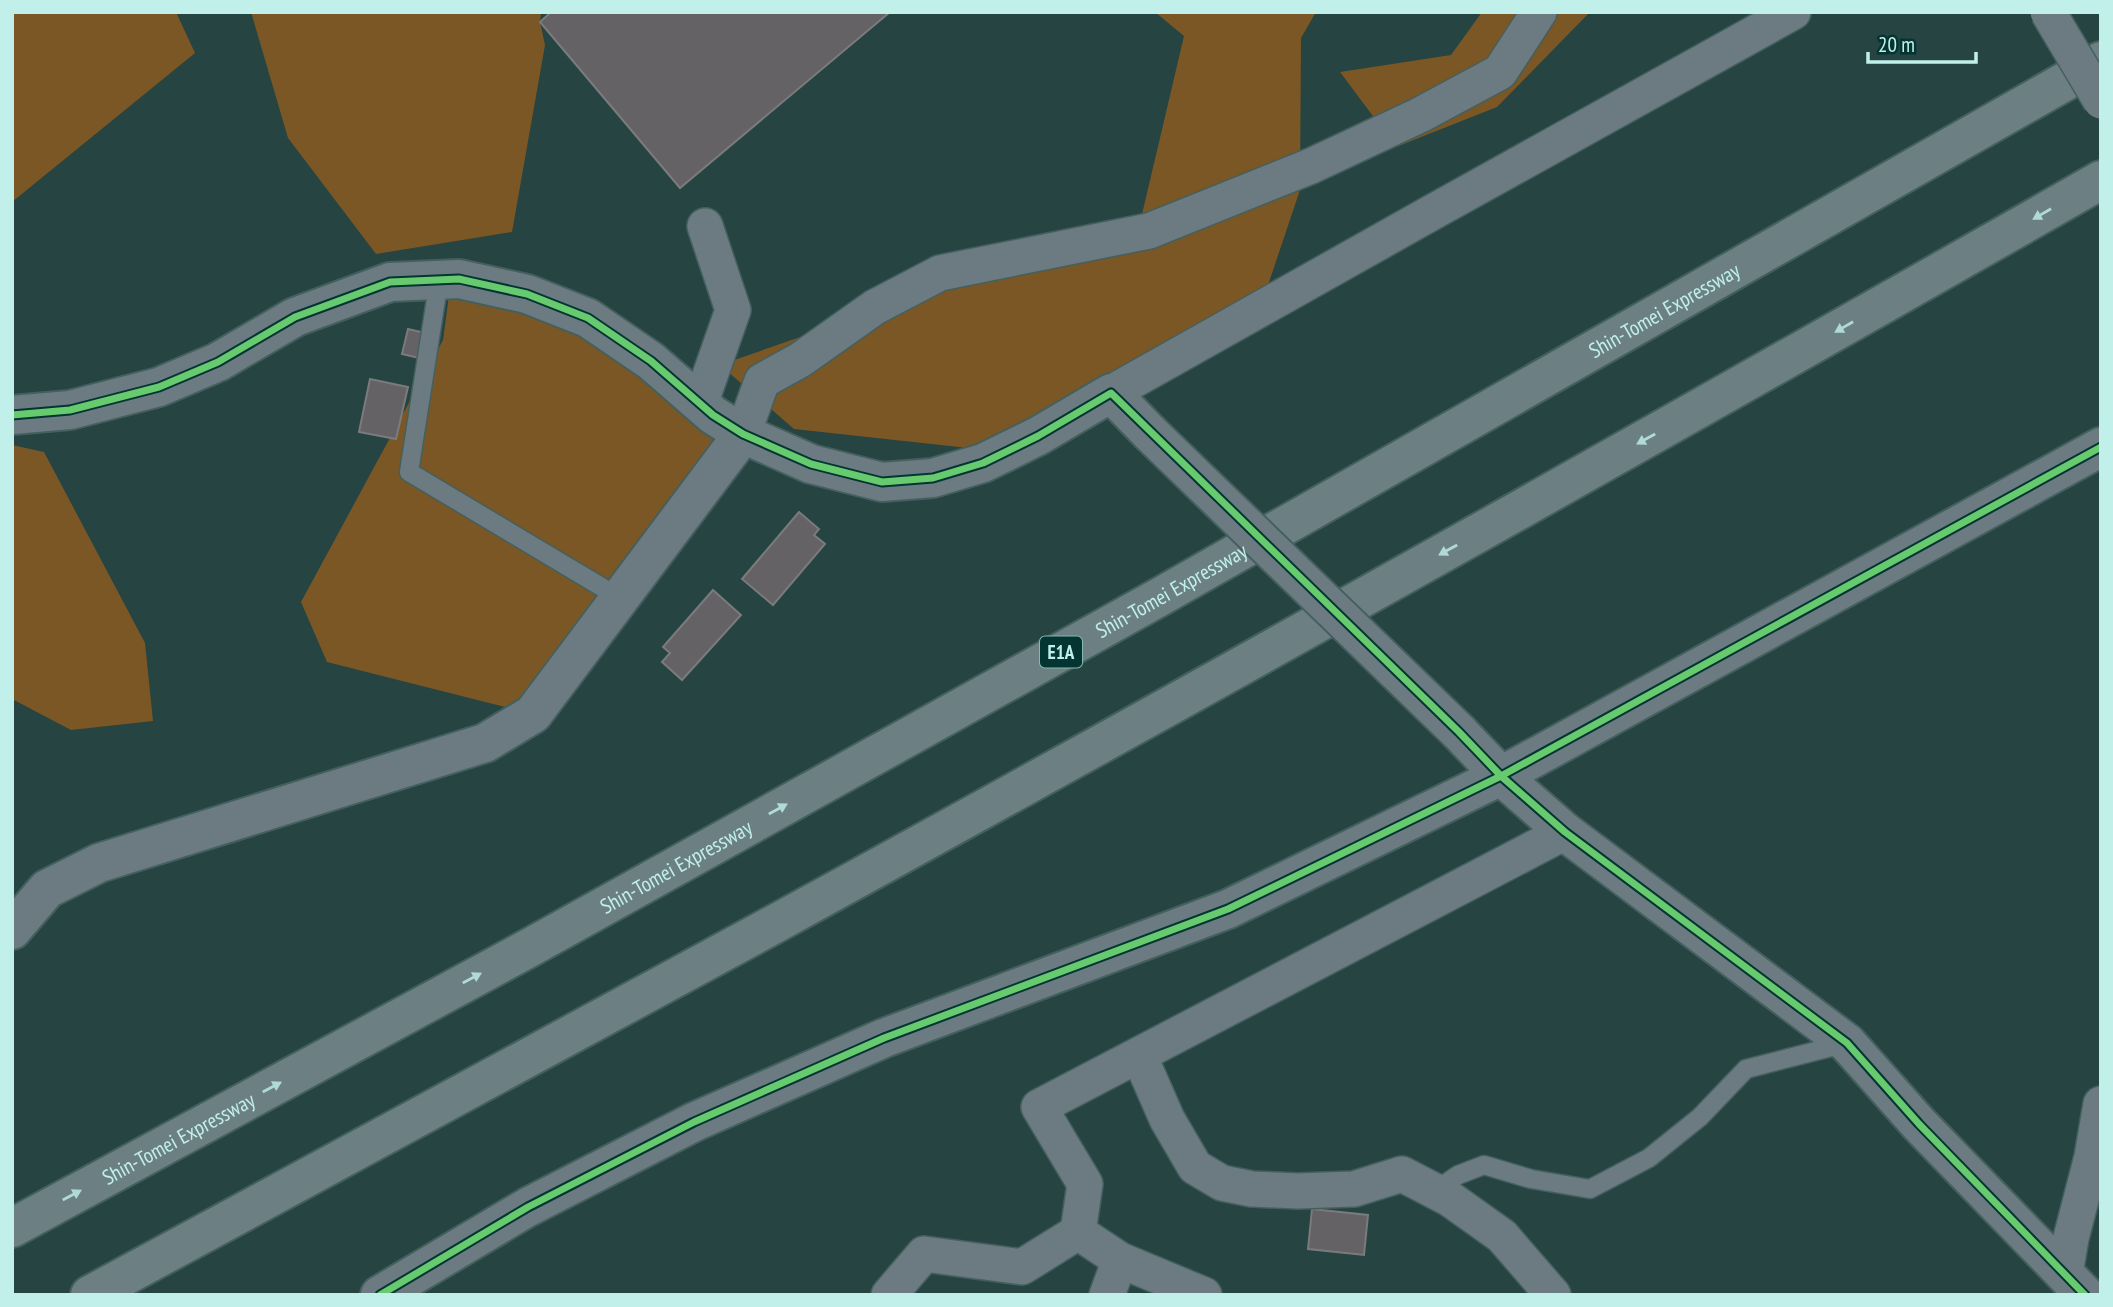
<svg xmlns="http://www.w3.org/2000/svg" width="2113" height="1307" font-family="'PT Sans Narrow',sans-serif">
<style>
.green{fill:#7b5725}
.building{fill:#656265;stroke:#7b7a7c;stroke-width:2}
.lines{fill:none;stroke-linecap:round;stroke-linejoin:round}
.service-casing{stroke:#44605e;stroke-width:21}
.minor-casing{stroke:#44605e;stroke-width:38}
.tertiary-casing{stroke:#44605e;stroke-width:42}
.motorway-casing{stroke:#44605e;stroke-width:42}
.service{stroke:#6c7b82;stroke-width:18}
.minor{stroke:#6c7b82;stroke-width:35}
.tertiary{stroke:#6c7b82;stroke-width:38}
.motorway{stroke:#6c8083;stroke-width:38}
.minor-bridge-casing{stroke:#44605e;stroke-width:38;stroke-linecap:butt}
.tertiary-bridge-casing{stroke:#44605e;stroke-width:42;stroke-linecap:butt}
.minor-bridge{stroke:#6c7b82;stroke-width:35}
.tertiary-bridge{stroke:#6c7b82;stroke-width:38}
.cycleway-casing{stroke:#043532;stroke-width:11}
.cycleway{stroke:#67ca6e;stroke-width:7}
.oneway{fill:#b0dad6}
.labels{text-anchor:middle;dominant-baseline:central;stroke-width:6;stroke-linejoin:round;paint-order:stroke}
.shield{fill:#043532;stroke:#88b8b4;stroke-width:2}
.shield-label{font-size:19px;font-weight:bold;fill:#c1f0eb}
.street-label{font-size:21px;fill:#c1f0eb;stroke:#043532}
</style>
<rect width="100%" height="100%" fill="#254442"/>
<g class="green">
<path d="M12 12H176L195 53 12 202Z"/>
<path d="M251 12H541L540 22 545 45 512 232 376 254 288 138Z"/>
<path d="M1155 12H1316L1301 38 1300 190 1260 309 968 448 794 429 720 365 826 328 898 297 1135 244 1184 36Z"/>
<path d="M1482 12H1590L1497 107 1396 147 1340 72 1451 55Z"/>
<path d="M450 288 596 324 743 434 533 714 327 662 301 602 443 340Z"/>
<path d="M12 445 44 452 145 643 153 721 71 730 12 699Z"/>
</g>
<g class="building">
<path d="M551 12H890L680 188 540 22Z"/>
<path d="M408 329 425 333 419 358 402 354Z"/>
<path d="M370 379 408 387 396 439 359 432Z"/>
<path d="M799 512 819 529 814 535 825 544 773 605 742 579Z"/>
<path d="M713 590 741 615 682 680 662 662 670 653 663 647Z"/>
<path d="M1312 1209 1368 1215 1364 1255 1308 1249Z"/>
</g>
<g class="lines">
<g class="service-casing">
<g id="service">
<path d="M439 280 409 472 620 598"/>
<path d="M1435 1191 1458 1175 1484 1165 1531 1179 1590 1189 1649 1158 1700 1117 1746 1069 1843 1044"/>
</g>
</g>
<g class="minor-casing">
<g id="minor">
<path d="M1111 393 1431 213 1793 12"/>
<path d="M700 404 733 310 705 226"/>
<path d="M743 434 762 381 800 360 875 307 940 273 1149 231 1311 166 1420 115 1500 72 1539 12"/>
<path d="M1139 1055 1167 1119 1195 1167 1222 1183 1252 1189 1298 1191 1354 1189 1402 1174 1450 1199 1502 1236 1553 1295"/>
<path d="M1078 1232 1120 1260 1204 1295"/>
<path d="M2065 1274 2071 1238 2092 1157 2101 1104"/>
<path d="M889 1295 924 1254 1022 1267 1078 1232 1085 1184 1039 1107 1565 832"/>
<path d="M1107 1295 1120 1260"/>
</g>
</g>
<g class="tertiary-casing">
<g id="tertiary">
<path d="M12 415 70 410 159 387 218 362 295 317 390 282 459 279 527 294 588 318 651 361 713 415 743 434 811 464 882 482 933 478 983 463 1038 436 1111 393 1150 433"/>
<path d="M1459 732 1501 776 1565 832 1847 1043 1919 1124 2085 1295"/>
<path d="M12 930 47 889 99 863 485 743 533 714 743 434"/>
<path d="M380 1295 528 1207 694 1122 884 1038 1228 909 1501 776 2101 447"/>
</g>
</g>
<g class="motorway-casing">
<g id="motorway">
<path id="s1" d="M12 1228 529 948 1156 599 2101 61"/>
<path d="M90 1295C316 1171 544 1050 771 926 1216 682 1660 432 2101 180"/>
</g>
</g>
<use href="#service" class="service"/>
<use href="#minor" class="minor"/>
<use href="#tertiary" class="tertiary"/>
<use href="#motorway" class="motorway"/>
<g class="minor-bridge-casing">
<path id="minor-bridge" d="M2048 12 2101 101"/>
</g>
<g class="tertiary-bridge-casing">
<path id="tertiary-bridge" d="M1150 433 1459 732"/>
</g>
<use href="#minor-bridge" class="minor-bridge"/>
<use href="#tertiary-bridge" class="tertiary-bridge"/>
<g class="cycleway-casing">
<g id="cycleway">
<path d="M12 415 70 410 159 387 218 362 295 317 390 282 459 279 527 294 588 318 651 361 713 415 743 434 811 464 882 482 933 478 983 463 1038 436 1111 393 1459 732 1501 776 1565 832 1847 1043 1919 1124 2085 1295"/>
<path d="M380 1295 528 1207 694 1122 884 1038 1228 909 1501 776 2101 447"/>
</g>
</g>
<use href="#cycleway" class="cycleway"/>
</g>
<defs><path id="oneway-solid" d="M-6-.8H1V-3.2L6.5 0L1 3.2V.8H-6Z" transform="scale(1.75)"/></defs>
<g class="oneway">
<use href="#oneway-solid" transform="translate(2042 214) rotate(150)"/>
<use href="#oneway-solid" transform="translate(1844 327) rotate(150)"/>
<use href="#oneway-solid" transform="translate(1646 439) rotate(151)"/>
<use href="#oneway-solid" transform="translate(1448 550) rotate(151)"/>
<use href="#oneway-solid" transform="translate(778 809) rotate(-29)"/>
<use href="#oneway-solid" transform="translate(472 978) rotate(-28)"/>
<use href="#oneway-solid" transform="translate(272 1087) rotate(-28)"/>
<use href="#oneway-solid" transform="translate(72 1195) rotate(-28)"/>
</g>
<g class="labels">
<rect class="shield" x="1040" y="636.5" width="42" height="31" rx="5"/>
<g class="shield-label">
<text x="1061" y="652">E1A</text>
</g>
<g class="street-label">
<text stroke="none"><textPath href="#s1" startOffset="1890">Shin-Tomei Expressway</textPath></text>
<text stroke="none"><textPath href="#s1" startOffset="1323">Shin-Tomei Expressway</textPath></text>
<text stroke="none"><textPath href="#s1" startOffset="756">Shin-Tomei Expressway</textPath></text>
<text stroke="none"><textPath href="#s1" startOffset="189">Shin-Tomei Expressway</textPath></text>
</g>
</g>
<rect width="2113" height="1307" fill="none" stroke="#c1f0eb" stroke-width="28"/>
<path d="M1868 52v10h108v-10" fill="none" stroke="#c1f0eb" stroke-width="3.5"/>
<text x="1878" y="52" font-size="21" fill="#c1f0eb" stroke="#043532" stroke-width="5" paint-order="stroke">20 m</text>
</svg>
